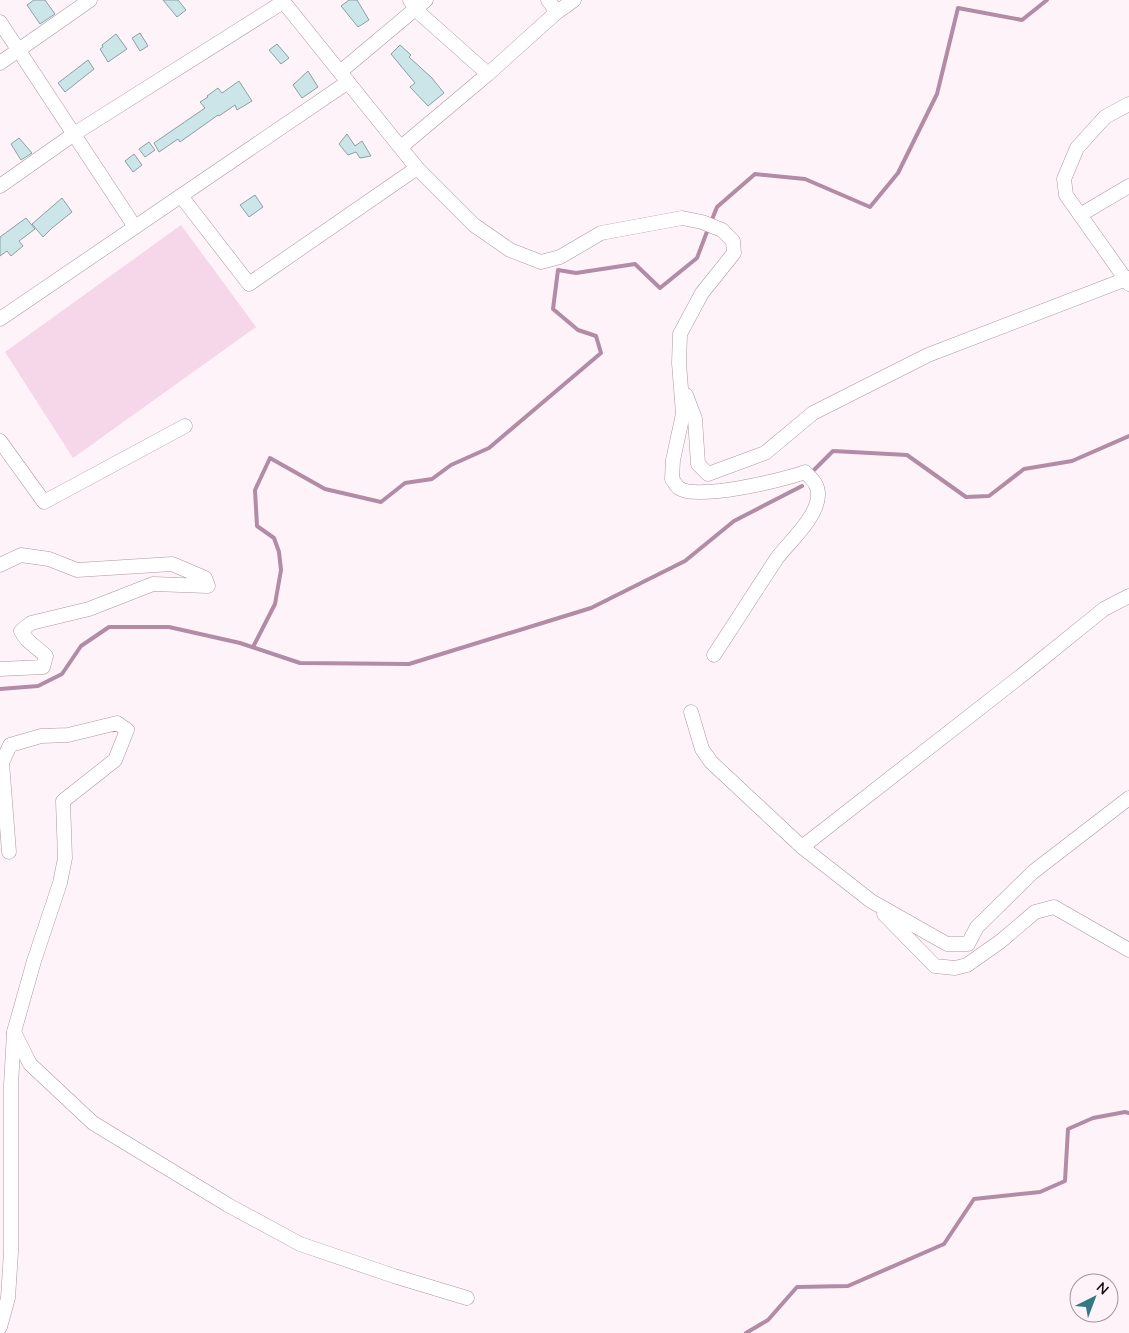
<svg xmlns="http://www.w3.org/2000/svg" width="1129" height="1333" font-family="Mulish,sans-serif">
<style>
.green{fill:#f5d7e9}
.lines{fill:none;stroke-linecap:round;stroke-linejoin:round}
.stream{stroke:#b28ba4;stroke-width:4}
.building{fill:#cce5e9;stroke:#89a0a4}
.street-casing{stroke:#aa97a2;stroke-width:15}
.street{stroke:#fff;stroke-width:14}
</style>
<rect width="100%" height="100%" fill="#fff3fa"/>
<path class="green" d="M181 225 256 327 73 458 5 352Z"/>
<g class="lines">
<g class="stream">
<path d="M711 222 717 207 755 174 805 179 870 207 898 173 937 94 958 8 1022 20 1047 0"/>
<path d="M814 470 833 451 907 455 966 497 989 496 1024 469 1072 461 1129 436"/>
<path d="M253 647 275 604 281 570 279 552 274 538 257 526 255 490 270 458 325 489 381 502 405 483 432 479 451 465 489 448 601 353 596 336 578 330 553 309 558 270 576 273 635 264 660 288 697 258 708 229"/>
<path d="M0 689 38 686 62 674 81 646 109 627H169L240 643 300 663 409 664 591 608 685 561 734 521 802 486"/>
<path d="M746 1333 768 1320 797 1287 848 1286 944 1244 974 1199 1040 1192 1065 1181 1068 1129 1093 1118 1125 1112 1129 1113"/>
</g>
</g>
<g class="building">
<path d="M34 0H45L55 14 40 24 27 5Z"/>
<path d="M163 0H178L186 10 177 17Z"/>
<path d="M349 0H357L369 20 358 27 341 6Z"/>
<path d="M140 33 148 46 140 51 132 38Z"/>
<path d="M116 34 127 49 108 62 100 49 103 47 102 45Z"/>
<path d="M277 44 289 58 281 64 269 50Z"/>
<path d="M400 45 411 55 409 57 432 78 444 93 428 106 410 87 415 83 391 54Z"/>
<path d="M88 60 94 69 65 92 58 83Z"/>
<path d="M308 71 318 87 302 98 293 85Z"/>
<path d="M239 81 252 101 237 110 235 105 219 116 218 115 180 142 178 139 159 152 154 143 205 108 200 102 208 97 207 96 218 88 222 93Z"/>
<path d="M347 134 355 146 362 141 371 156 360 158 356 152 348 155 339 144Z"/>
<path d="M19 138 32 153 21 160 11 144Z"/>
<path d="M149 142 155 150 145 157 139 149Z"/>
<path d="M134 154 142 165 133 172 125 161Z"/>
<path d="M255 195 263 207 249 217 240 205Z"/>
<path d="M62 198 72 212 52 228 43 237 32 224Z"/>
<path d="M26 218 35 229 19 241 23 246 11 256 7 251 0 256V237Z"/>
</g>
<g class="lines">
<g class="street-casing">
<g id="street">
<path d="M282 0 417 168 474 225 510 250 541 262 560 257 601 233 682 218 702 222 722 230 733 241 734 253 702 293 680 334 679 363 683 414 673 460 672 479C674 481 676 486 679 488 696 501 784 480 805 472 812 479 818 484 818 494 819 516 789 542 777 558 756 590 735 623 714 655"/>
<path d="M410 0 415 9 488 74"/>
<path d="M548 0 557 12"/>
<path d="M0 22 135 227"/>
<path d="M0 63 90 0"/>
<path d="M340 72 426 0"/>
<path d="M1129 104 1105 117 1077 148 1064 179 1066 195 1129 284"/>
<path d="M401 147 488 74 557 12 574 0"/>
<path d="M0 186 74 134 283 2"/>
<path d="M181 196 249 284 417 168"/>
<path d="M1080 215 1129 186"/>
<path d="M0 319 348 82"/>
<path d="M686 395 695 419 698 464 708 474 765 453 813 413 928 355 1129 278"/>
<path d="M0 441 44 502 185 426"/>
<path d="M0 565 21 555 49 559 77 570 172 564 205 578 208 586 153 584 89 609 31 623 21 631C26 642 37 647 46 656L43 667 0 669"/>
<path d="M691 712 702 749 711 762 802 847 871 901 947 944H968L977 927 1033 872 1129 798"/>
<path d="M802 847 1026 672 1104 609 1129 596"/>
<path d="M9 852 2 763 10 745 41 736 68 735 117 723 127 730 115 760 63 801 65 858 60 883 34 961 14 1032 30 1064 93 1123 228 1205 300 1244 394 1276 467 1298"/>
<path d="M884 914 935 966 955 968 967 965 1001 941 1035 912 1054 907 1129 950"/>
<path d="M0 1327 8 1298 11 1252V1085L14 1033"/>
</g>
</g>
<use href="#street" class="street"/>
</g>
<g transform="translate(1094 1298) rotate(42)"><circle r="24" fill="#fff3fa" stroke="#9f969b"/>
<path d="M0-4L9 19L0 12L-9 19Z" fill="#327984"/>
<text y="-8" font-size="14" font-weight="bold" text-anchor="middle" fill="#100a0d">N</text>
</g>
</svg>
